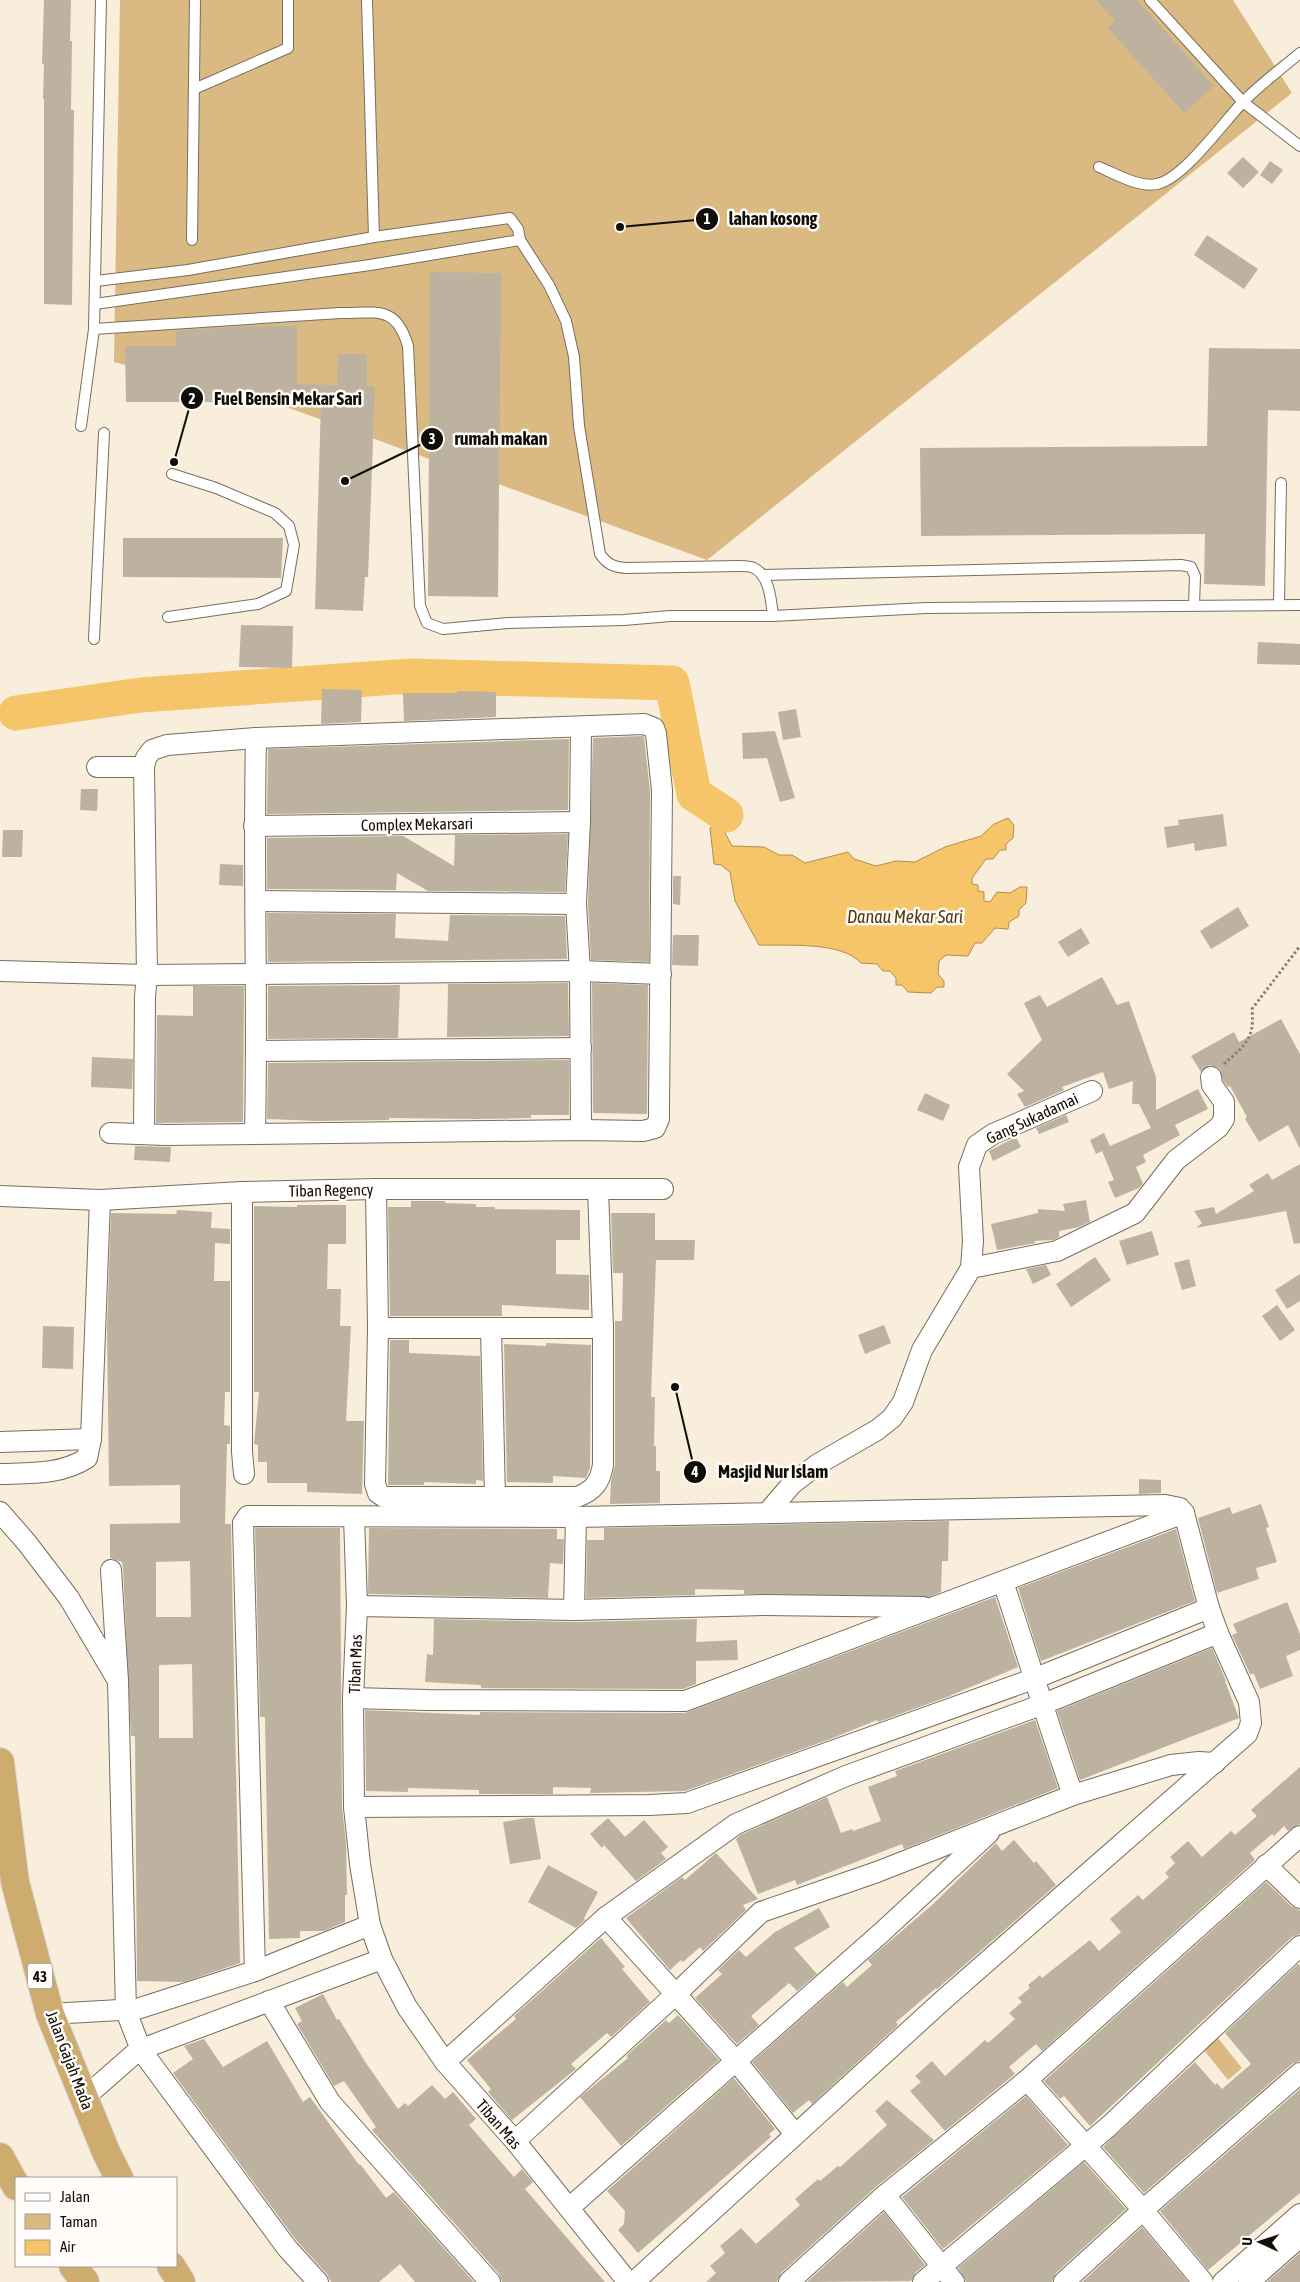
<svg xmlns="http://www.w3.org/2000/svg" width="1300" height="2282" font-family="'Asap Condensed',sans-serif">
<style>
.green{fill:#daba82}
.water{fill:#f6c569;stroke:#b18e4c}
.lines{fill:none;stroke-linecap:round;stroke-linejoin:round}
.river{stroke:#f6c569;stroke-width:35}
.building{fill:#bdb2a0;fill-rule:evenodd}
.service-casing{stroke:#786e5d;stroke-width:12}
.minor-casing{stroke:#786e5d;stroke-width:22}
.trunk-casing{stroke:#d9d8d7;stroke-width:30}
.path{stroke:#898275;stroke-width:3;stroke-dasharray:2.5 2.5;stroke-linecap:butt}
.service{stroke:#fff;stroke-width:10}
.minor{stroke:#fff;stroke-width:20}
.trunk{stroke:#ceac70;stroke-width:28}
.labels{text-anchor:middle;dominant-baseline:central;stroke-width:5;stroke-linejoin:round;paint-order:stroke}
.shield{fill:#fffcf9;stroke:#585550;stroke-width:1}
.shield-label{font-size:15px;font-weight:bold;fill:#110d07}
.street-label{font-size:16px;fill:#110d07;stroke:#fffcf9}
.water-label{font-size:18px;font-style:italic;fill:#4d3a12;stroke:#fffcf9}
.leader{fill:none;stroke:#110d07;stroke-width:2}
.callout-dot{fill:#110d07;stroke:#fffcf9;stroke-width:2}
.mark-label{font-size:15px;text-anchor:middle;font-weight:bold;fill:#fff}
.callout-label{font-size:18px;text-anchor:middle;font-weight:bold;fill:#110d07;stroke:#fffcf9;stroke-width:5;stroke-linejoin:round;paint-order:stroke}
</style>
<rect width="100%" height="100%" fill="#f9eedb"/>
<g class="green">
<path d="M120 0H1233L1292 93 707 560 292 409 114 362Z"/>
<path d="M1217 2037 1242 2068 1228 2080 1203 2049Z"/>
</g>
<path class="water" d="M726 815 723 829 732 846 764 847 779 855H792L805 863 848 852 854 859 876 866 896 861 915 862 945 847 981 836 994 824 1008 818 1014 825 1013 838 1006 844V850H1000L993 859H986L972 878V884L978 885V891L984 892V901L990 902 997 892 1010 893 1020 887H1027L1026 903 1019 910V916L1009 922 1008 929 995 928 982 943H975L968 956 946 955 939 961 938 974 944 981V987H937L931 993 908 992 902 985H896V978L890 971H883L877 964 861 963C841 941 787 946 759 945L735 901 730 872 721 865 714 864 710 828Z"/>
<g class="lines">
<path class="river" d="M16 713 141 695 411 676 672 683 694 794 726 815"/>
</g>
<g class="building">
<path d="M44 0H71L70 41H72L71 110H74L72 305 44 304V99H43L44 64H42Z"/>
<path d="M1096 0H1137L1214 86 1184 113 1108 28 1115 21Z"/>
<path d="M1243 157 1259 172 1243 188 1227 173Z"/>
<path d="M1270 161 1283 170 1272 184 1260 175Z"/>
<path d="M1207 235 1258 269 1244 289 1194 255Z"/>
<path d="M430 272 501 273 498 597 428 596Z"/>
<path d="M240 326H297V384L337 385 338 354H367V386L375 387 368 577H365L363 611 315 609 321 402H126L125 346H176V331Z"/>
<path d="M1209 348 1300 349V411L1268 410 1265 586 1204 584 1205 534 921 536 920 448 1207 446Z"/>
<path d="M123 538H283L281 578 123 577Z"/>
<path d="M241 625 293 626 292 668 239 667Z"/>
<path d="M1258 642 1300 644V665L1257 664Z"/>
<path d="M322 689 362 690 361 722 321 724Z"/>
<path d="M457 691 496 692V717L404 721 403 693H457Z"/>
<path d="M796 709 801 737 783 740 778 712Z"/>
<path d="M775 731 795 798 780 802 767 758 743 759 742 733Z"/>
<path d="M642 736 644 737 650 791 649 962 591 960 588 904 593 738Z"/>
<path d="M569 739 568 810 267 814 268 749Z"/>
<path d="M81 789H98L97 811 80 810Z"/>
<path d="M1223 814 1227 846 1195 851 1194 843 1167 848 1164 827 1179 825 1178 820Z"/>
<path d="M3 830H23L22 857H2Z"/>
<path d="M568 834 565 892 428 891 397 873 396 890 267 889V838L403 836 454 866 455 835Z"/>
<path d="M220 864 243 865V886L219 885Z"/>
<path d="M673 876H681L680 905 673 904Z"/>
<path d="M1238 907 1249 926 1211 949 1200 931Z"/>
<path d="M267 913 396 914 395 938 448 941 450 915 565 916 567 959 268 962Z"/>
<path d="M1081 928 1090 943 1068 957 1058 942Z"/>
<path d="M673 935H699L698 966 672 965Z"/>
<path d="M1102 977 1117 1005 1129 1001 1156 1077V1110L1198 1089 1208 1109 1175 1125 1180 1135 1143 1155 1146 1162 1136 1167 1143 1184 1139 1188 1115 1198 1108 1182 1114 1180 1102 1151 1096 1154 1090 1140 1104 1133 1110 1146 1151 1128 1139 1104H1132L1133 1081 1109 1089 1103 1072 1062 1087 1064 1090 1025 1107 1017 1094 1024 1091 1007 1074 1042 1040 1024 1003 1040 995 1047 1007Z"/>
<path d="M568 983 569 1036 447 1037 448 984Z"/>
<path d="M592 983 648 985 647 1114 593 1113Z"/>
<path d="M400 985 398 1038 268 1039V986Z"/>
<path d="M193 986H244L243 1122 156 1123 157 1015 193 1016Z"/>
<path d="M1281 1019 1300 1054V1149L1288 1125 1259 1142 1245 1119 1247 1117 1230 1086 1228 1087 1223 1081 1220 1069 1210 1065 1201 1072 1191 1056 1234 1032 1239 1042Z"/>
<path d="M92 1057 133 1059 132 1089 91 1087Z"/>
<path d="M569 1060V1115H531V1118L476 1119 389 1118V1120L317 1121 267 1119 268 1063Z"/>
<path d="M925 1093 950 1105 943 1121 917 1110Z"/>
<path d="M1066 1115 1069 1122 1039 1134 1036 1128Z"/>
<path d="M1016 1137 1021 1147 993 1161 989 1151Z"/>
<path d="M135 1146 171 1147 170 1162 134 1160Z"/>
<path d="M1300 1164V1243L1294 1244 1286 1211 1196 1228 1202 1223 1194 1211 1214 1207 1216 1214 1254 1191 1249 1185 1268 1173 1272 1180Z"/>
<path d="M1086 1200 1090 1222 1079 1227 1059 1231V1237L1053 1240 1034 1241 1036 1243 997 1250 991 1224 1038 1213V1209L1065 1211 1063 1204Z"/>
<path d="M411 1201H445V1203L476 1204V1207H495V1209L580 1210V1240H556V1274L589 1275V1310L502 1305V1316H390L388 1207H411Z"/>
<path d="M297 1205H346V1244H328L327 1289H341L340 1326H351L346 1421H364L362 1494 307 1492V1483H267V1462H258V1445L254 1444 259 1392H254V1206L297 1207Z"/>
<path d="M177 1210 212 1212 211 1228 230 1229V1244L215 1243 214 1281H230V1392H225L224 1425 230 1426V1444H227L225 1524H231V1526L240 1963 184 1982 137 1981 135 1736H131L123 1569 122 1562 110 1558V1524L180 1523V1485L109 1486 107 1327 111 1213 176 1214ZM190 1561 191 1617H156V1562ZM192 1664 193 1738H159V1665Z"/>
<path d="M611 1213H655V1240H695L694 1260H656L651 1397H655L654 1446H656V1471H660V1503L610 1504 611 1481 615 1465V1321H622L623 1273H613Z"/>
<path d="M1152 1231 1159 1255 1127 1265 1119 1241Z"/>
<path d="M1095 1257 1111 1280 1071 1307 1056 1284Z"/>
<path d="M1189 1259 1196 1286 1182 1290 1174 1263Z"/>
<path d="M1046 1265 1051 1275 1033 1284 1026 1269Z"/>
<path d="M1300 1274V1301L1287 1309 1275 1290Z"/>
<path d="M1277 1305 1295 1330 1280 1341 1262 1316Z"/>
<path d="M884 1325 891 1343 865 1354 858 1335Z"/>
<path d="M43 1326 74 1327 73 1369 42 1368Z"/>
<path d="M390 1340H409V1353L480 1356 483 1481 476 1480V1484L424 1482V1485H388Z"/>
<path d="M546 1343 591 1345 590 1468 586 1478 553 1476V1483L507 1482 504 1344 546 1346Z"/>
<path d="M1139 1479 1161 1480V1493L1139 1494Z"/>
<path d="M1261 1504 1269 1527 1266 1528 1277 1562 1256 1568 1259 1579 1217 1593 1198 1518 1230 1507 1232 1514Z"/>
<path d="M949 1521 948 1561H942L941 1592 929 1597 744 1594V1590L695 1589V1595L586 1598 587 1540H604V1528Z"/>
<path d="M255 1528H340L342 1807 346 1843 347 1895H345V1922L324 1931H300V1938L269 1939 265 1717H260Z"/>
<path d="M369 1528 557 1529V1539H564L563 1564 550 1563 548 1598 368 1594Z"/>
<path d="M1176 1529 1195 1601 1041 1661 1018 1588Z"/>
<path d="M995 1597 1018 1667 947 1697 878 1722 877 1720 833 1738 685 1791 590 1793 591 1788 553 1787V1794H479V1790L408 1788V1792L366 1791 365 1710 480 1715V1712L685 1713Z"/>
<path d="M1287 1602 1300 1634V1650L1286 1656 1293 1676 1260 1689 1254 1674H1250L1232 1635 1237 1633 1233 1624Z"/>
<path d="M434 1619 574 1622 697 1619 696 1642 737 1640 738 1660 696 1661V1684L683 1689 481 1688V1685L425 1682 427 1654 433 1655Z"/>
<path d="M1212 1648 1226 1681H1225L1239 1718 1080 1780 1057 1711Z"/>
<path d="M1035 1720 1058 1788 904 1849 902 1844 797 1885 795 1880 758 1894 736 1839 742 1834 827 1797 841 1833 852 1829 853 1831 881 1821 868 1787 897 1776 895 1771Z"/>
<path d="M1300 1767V1824L1288 1831 1284 1826 1274 1836 1272 1834 1250 1853 1255 1860 1042 2051 1036 2044 1009 2067 1015 2074 945 2131 910 2091 921 2082 915 2076 932 2061 945 2076 985 2040 988 2043 1015 2019 1009 2013 1022 2002 1018 1998 1030 1988 1028 1985 1040 1975 1042 1978 1090 1940 1099 1951 1121 1932 1110 1919 1138 1895 1143 1900 1169 1877 1165 1873 1175 1863 1170 1857 1188 1841 1202 1857 1231 1831 1235 1835 1257 1816 1251 1810Z"/>
<path d="M526 1818H534L541 1859 510 1864 503 1822Z"/>
<path d="M608 1818 625 1837 644 1820 668 1847 661 1853 666 1859 636 1881 604 1845 602 1848 590 1834Z"/>
<path d="M1014 1840 1034 1863 1036 1861 1056 1885 937 1989 936 1988 896 2022 898 2025 812 2104 809 2100 793 2113 752 2062 843 1982 847 1987 872 1965 868 1960 932 1905 996 1843 1002 1851Z"/>
<path d="M716 1853 758 1899 743 1905 746 1910 703 1951 700 1947 683 1962 681 1960 670 1970 626 1918 682 1877 685 1880Z"/>
<path d="M548 1865 598 1892 584 1918 585 1920 576 1928 528 1902Z"/>
<path d="M1266 1882 1292 1907 1300 1910V1934L1292 1937 1090 2126 1064 2096 1060 2099 1044 2081Z"/>
<path d="M819 1908 830 1927 794 1948 817 1974 797 1991 789 1983 751 2016 759 2025 737 2044 695 1998 722 1974 718 1970 739 1950 746 1957 775 1932Z"/>
<path d="M601 1938 625 1967 622 1969 650 2002 611 2037 607 2033 571 2064 576 2069 512 2120 488 2092 491 2089 467 2060 516 2019 514 2016Z"/>
<path d="M1298 1964 1300 1966V2061L1292 2064 1144 2193 1103 2147 1195 2062 1215 2085 1217 2083 1222 2089 1251 2064 1225 2033Z"/>
<path d="M323 1994 337 2020 339 2019 366 2063 398 2109 405 2103 408 2106 432 2085 445 2099 453 2092 476 2119 469 2125 514 2177 522 2169 533 2182 525 2189 605 2282H502L499 2274 372 2130 376 2127 344 2081 334 2086 297 2024 302 2021 295 2008Z"/>
<path d="M678 2015 719 2060 621 2146 580 2097 628 2058 626 2056 666 2020 669 2023Z"/>
<path d="M204 2039 223 2067 267 2041 303 2102 310 2097 359 2165 360 2164 386 2198 394 2192 474 2282H415L400 2264 379 2282H331L327 2274 296 2240 173 2073 193 2059 184 2046Z"/>
<path d="M734 2078 775 2129 769 2134 771 2137 638 2253 618 2230 624 2224 625 2211 607 2191Z"/>
<path d="M1300 2089V2193L1208 2270 1160 2211Z"/>
<path d="M1026 2096 1068 2145 943 2249 902 2197Z"/>
<path d="M887 2100 934 2140 877 2186 781 2273 777 2282H706L716 2273 710 2266 725 2253 720 2246 741 2228 756 2244 800 2205 795 2199 818 2179 820 2181 838 2166 840 2167 887 2125 875 2111Z"/>
<path d="M1084 2162 1126 2209 1056 2273 1052 2282H966L958 2268Z"/>
<path d="M884 2212 925 2265 915 2273 911 2281 807 2282Z"/>
<path d="M1142 2227 1188 2282H1082Z"/>
<path d="M1300 2253V2282H1267Z"/>
</g>
<g class="lines">
<g class="service-casing">
<g id="service">
<path d="M367 0 374 237"/>
<path d="M1150 0 1243 102 1300 146"/>
<path d="M194 89 288 48V0"/>
<path d="M1099 167C1116 174 1139 188 1157 184 1184 178 1222 124 1242 103 1259 85 1281 69 1300 53"/>
<path d="M192 240 195 0"/>
<path d="M96 281 188 270 374 237 510 218 518 229 520 240 549 285 566 321 574 357 579 426 600 554C607 564 613 567 626 568L739 566C743 566 750 566 754 568 770 576 771 601 773 616"/>
<path d="M95 304 370 265 520 240"/>
<path d="M94 329 340 313C377 313 396 305 408 346L420 606 427 623 443 629 508 623 624 620 670 616H773L926 608 1300 605"/>
<path d="M81 426 94 329 101 0"/>
<path d="M762 575 1181 565 1191 567 1195 576 1194 605"/>
<path d="M1279 605 1281 483"/>
<path d="M168 617 258 604 286 591 294 545 289 526 275 513 216 488 172 474"/>
<path d="M94 639 104 433"/>
</g>
</g>
<g class="minor-casing">
<g id="minor">
<path d="M581 727 580 822 576 904 580 971 581 1130"/>
<path d="M97 767H144L146 758 152 750 167 745 256 738 644 724 654 728 656 734 662 790 659 1110V1119L655 1128 643 1131 581 1130 166 1135 110 1133"/>
<path d="M144 767 147 975 145 996 144 1134"/>
<path d="M254 826 580 822"/>
<path d="M256 901 576 904"/>
<path d="M0 971 147 975 580 971 661 974"/>
<path d="M257 1051 581 1048"/>
<path d="M255 1133C258 1001 253 869 256 738"/>
<path d="M376 1189 378 1328 375 1484 378 1493 384 1497H577C593 1491 600 1483 603 1465V1328L598 1189"/>
<path d="M242 1192V1452L244 1474"/>
<path d="M0 1196 100 1200 242 1192 376 1189H663"/>
<path d="M971 1268 1057 1251 1135 1213 1176 1160 1219 1127 1224 1119V1102L1212 1085 1211 1077"/>
<path d="M378 1328H603"/>
<path d="M491 1329 495 1497"/>
<path d="M0 1442 91 1439"/>
<path d="M0 1474C30 1473 61 1475 87 1458L91 1439 100 1200"/>
<path d="M0 1512 27 1543 69 1598 118 1681 111 1570"/>
<path d="M768 1512 792 1484 818 1464 877 1430 892 1418 903 1402 922 1350 971 1268 973 1241 969 1167 977 1145 993 1134 1092 1091"/>
<path d="M354 1517 357 1606 353 1698 354 1807 360 1864 370 1925 382 1959 407 2007 445 2062 515 2141 628 2282"/>
<path d="M1003 1582C1027 1653 1048 1725 1073 1795"/>
<path d="M357 1606 574 1610 765 1605 923 1607"/>
<path d="M574 1610 576 1517"/>
<path d="M118 1681 126 2011 141 2050 287 2248 318 2282"/>
<path d="M353 1698 427 1700 685 1701 1184 1513"/>
<path d="M354 1807 649 1805 687 1803 1036 1678 1209 1608"/>
<path d="M1266 1865 1300 1898"/>
<path d="M606 1917 736 2061 795 2134"/>
<path d="M255 1971 243 1523 248 1516 576 1517 1165 1505 1180 1508 1184 1513 1209 1608 1218 1633 1249 1702 1251 1723 1247 1734 942 2001 634 2282"/>
<path d="M269 2001 330 2102 490 2282"/>
<path d="M50 2014 137 2009 255 1971 370 1925"/>
<path d="M445 2062 606 1917 736 1824 846 1776 1041 1705 1218 1633"/>
<path d="M1027 2080 1143 2210 1203 2282"/>
<path d="M84 2098 133 2055 147 2047 382 1959"/>
<path d="M515 2141 676 1994 761 1912 877 1872 1073 1795 1171 1765 1199 1762 1215 1763"/>
<path d="M885 2195 954 2282"/>
<path d="M569 2208 881 1933 989 1833"/>
<path d="M789 2282 885 2195 1027 2080 1300 1836"/>
<path d="M923 2282 1108 2127 1300 1946"/>
<path d="M1064 2282 1143 2210 1300 2073"/>
<path d="M1223 2282 1300 2214"/>
<path d="M1249 2282 1300 2237"/>
</g>
</g>
<g class="trunk-casing">
<g id="trunk">
<path d="M0 1762 15 1882 50 2014 106 2152 119 2178"/>
<path d="M0 2157 16 2186"/>
<path d="M73 2266 85 2282"/>
<path d="M171 2266 181 2282"/>
</g>
</g>
<path class="path" d="M1224 1064C1245 1045 1255 1039 1252 1009L1300 946"/>
<use href="#service" class="service"/>
<use href="#minor" class="minor"/>
<use href="#trunk" class="trunk"/>
</g>
<g class="labels">
<rect class="shield" x="27.5" y="1963.5" width="25" height="25" rx="4"/>
<g class="shield-label">
<text x="40" y="1976">43</text>
</g>
<g class="street-label">
<text transform="translate(417 824) rotate(-1)">Complex Mekarsari</text>
<text transform="translate(1032 1118) rotate(-25)">Gang Sukadamai</text>
<text transform="translate(331 1190) rotate(-1)">Tiban Regency</text>
<text transform="translate(355 1664) rotate(-88)">Tiban Mas</text>
<text transform="translate(70 2060) rotate(69)">Jalan Gajah Mada</text>
<text transform="translate(499 2124) rotate(49)">Tiban Mas</text>
</g>
<g class="water-label">
<text x="905" y="916">Danau Mekar Sari</text>
</g>
</g>
<path class="leader" d="M620 227L707 219M174 462L192 398M345 481L432 439M675 1387L695 1472"/>
<g class="callout-dot">
<circle cx="620" cy="227" r="5"/>
<circle cx="174" cy="462" r="5"/>
<circle cx="345" cy="481" r="5"/>
<circle cx="675" cy="1387" r="5"/>
<circle cx="707" cy="219" r="12"/>
<circle cx="192" cy="398" r="12"/>
<circle cx="432" cy="439" r="12"/>
<circle cx="695" cy="1472" r="12"/>
</g>
<g class="mark-label">
<text x="707" y="224">1</text>
<text x="192" y="404">2</text>
<text x="432" y="444">3</text>
<text x="695" y="1477">4</text>
</g>
<g class="callout-label">
<text x="773" y="225">lahan kosong</text>
<text x="288" y="405">Fuel Bensin Mekar Sari</text>
<text x="501" y="445">rumah makan</text>
<text x="773" y="1478">Masjid Nur Islam</text>
</g>
<rect x="15" y="2177" width="162" height="90" fill="#fffcf9" stroke="#a09c98"/>
<rect x="25" y="2193" width="25" height="8" fill="#ffffff" stroke="#a09c98"/>
<text x="60" y="2202" font-size="15" fill="#110d07">Jalan</text>
<rect x="25" y="2214" width="25" height="15" fill="#daba82" stroke="#a09c98"/>
<text x="60" y="2227" font-size="15" fill="#110d07">Taman</text>
<rect x="25" y="2240" width="25" height="15" fill="#f6c569" stroke="#a09c98"/>
<text x="60" y="2252" font-size="15" fill="#110d07">Air</text>
<g transform="translate(1260 2242) rotate(273)" stroke="#fffcf9" stroke-width="4" paint-order="stroke">
<path d="M0-4L9 19L0 12L-9 19Z" fill="#110d07"/>
<text y="-8" font-size="14" font-weight="bold" text-anchor="middle" fill="#110d07">U</text>
</g>
</svg>
